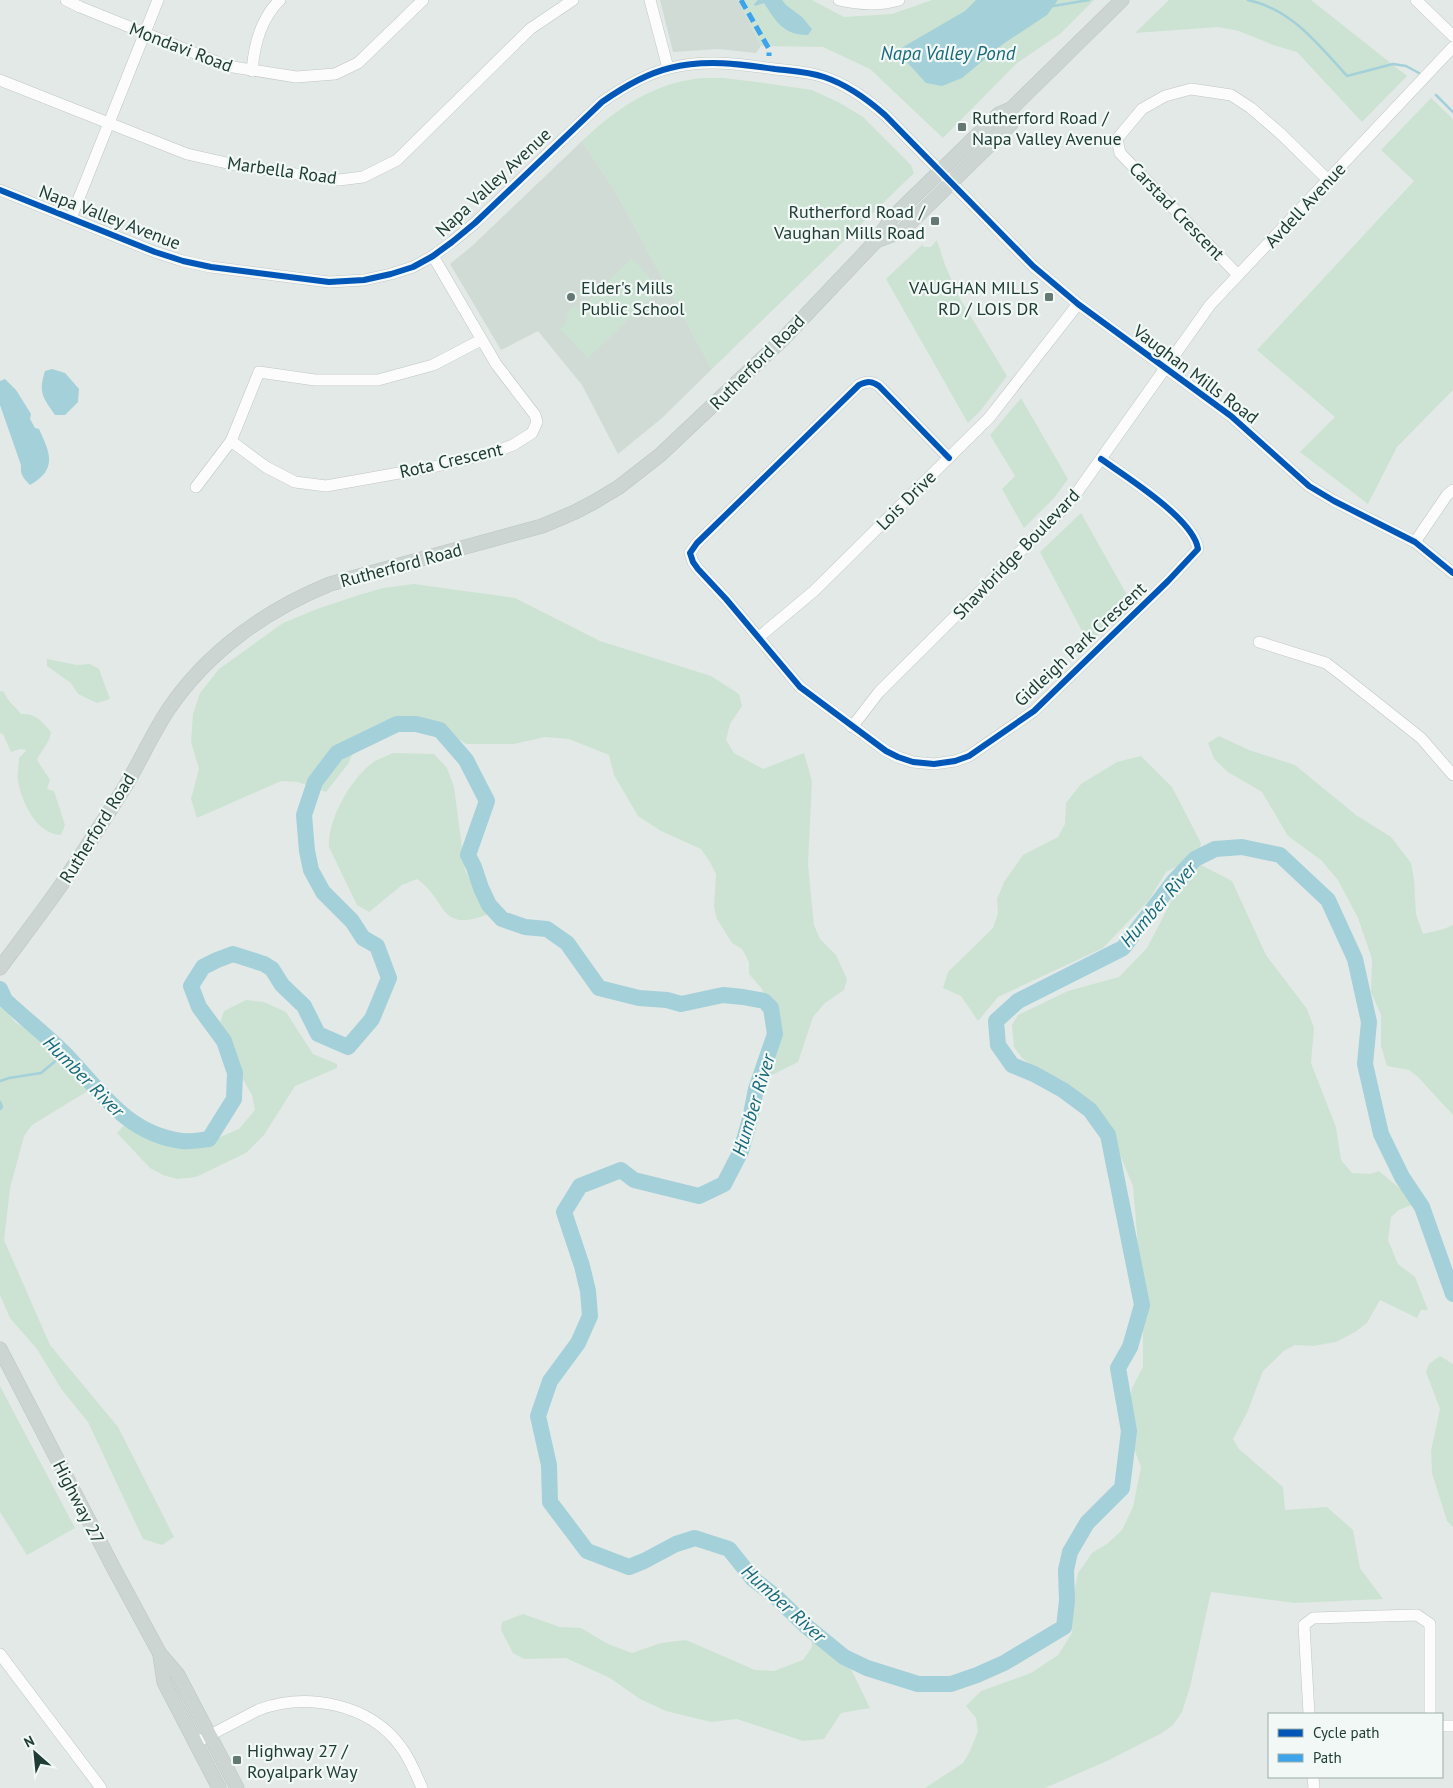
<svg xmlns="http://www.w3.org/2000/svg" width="1453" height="1788" font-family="'PT Sans',sans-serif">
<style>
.built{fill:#d1dbd6}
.green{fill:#cce3d3}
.water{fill:#a3d0d9}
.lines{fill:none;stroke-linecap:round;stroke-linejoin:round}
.stream{stroke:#a3d0d9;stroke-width:2.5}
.river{stroke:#a3d0d9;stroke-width:16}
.minor-casing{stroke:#c0c6c3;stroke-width:12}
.major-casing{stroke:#bbc5c2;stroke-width:15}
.minor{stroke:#fbfcfb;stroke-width:11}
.major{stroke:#cdd5d3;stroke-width:14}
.quiet{stroke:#3da4eb;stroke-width:5;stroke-dasharray:10 5;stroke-linecap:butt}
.cycleway-casing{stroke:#f1f8f5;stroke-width:9}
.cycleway{stroke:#0057b8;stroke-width:6}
.poi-dot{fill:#647973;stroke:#f1f8f5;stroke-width:2}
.labels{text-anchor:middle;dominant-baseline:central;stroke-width:4.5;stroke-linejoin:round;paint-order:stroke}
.street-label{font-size:18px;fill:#203d35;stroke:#f1f8f5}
.poi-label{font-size:18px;fill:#203d35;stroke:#f1f8f5;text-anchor:start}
.water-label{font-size:19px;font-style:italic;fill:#19697a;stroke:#f1f8f5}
</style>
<rect width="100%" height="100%" fill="#e3e9e6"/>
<g class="built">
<path d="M660 0H738L761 46 756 53 718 49 673 52Z"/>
<path d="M582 141 616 192 712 369 662 418 618 454 582 385 538 331 501 350 450 264 472 246Z"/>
</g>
<g class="green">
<path d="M738 0H812L844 17 892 14 932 0H1094L1060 34 1017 63 943 138 870 69 823 47 761 46Z"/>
<path d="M1169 0H1311L1407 76 1362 122 1297 52 1273 45 1239 31 1218 27 1135 33Z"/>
<path d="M702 78H723L757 82 812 90 840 103 863 117 911 165 914 173 712 369 616 192 582 141C617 108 653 83 702 78Z"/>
<path d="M1431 98 1453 119V390L1397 447 1368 504 1300 452 1335 417 1257 350 1414 181 1381 150Z"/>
<path d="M937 240 945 265 959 297 1007 376 981 410 968 423 886 279 922 245 924 247H931Z"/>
<path d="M632 258 650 278 655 294 588 358 560 329 566 323 568 312 575 306 579 310Z"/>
<path d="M1021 398 1068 479 1054 498 1024 528 1002 489 1015 476 990 435Z"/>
<path d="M1081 513 1131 602 1089 644 1040 552Z"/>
<path d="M414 584 515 598 600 641 711 676 739 694 742 706 730 724 726 740 734 753 763 769 804 753 812 781 808 864 814 925 820 939 836 955 847 979 844 990 825 1003 813 1017 798 1062 770 1076 772 1017 762 989 749 974V962L742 949 732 943 717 919 714 907 716 874 710 862 701 849 661 831 638 816 614 775 609 755 569 739 545 737 514 744H466L454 736 410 722H388L361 735 348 764 326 792 298 782 281 781 197 818 191 799 199 769 191 742 193 714 200 693 219 669 283 623 317 609 359 595 383 588Z"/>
<path d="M47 659 77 665 90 664 99 669 110 699 97 703 78 694 71 683 47 666Z"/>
<path d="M0 691 4 692C8 702 15 706 21 714 35 713 42 721 51 732 50 743 41 750 37 760L50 780 47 789 54 791 65 825 61 835C36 834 22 802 18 781 17 774 19 765 19 758L27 750 20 749 11 752 3 734 0 733Z"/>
<path d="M1219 736 1249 750 1295 765 1356 815 1391 837 1411 863 1414 879 1416 914 1423 934 1444 929 1453 925V1115L1417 1076 1409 1070 1387 1066 1381 1046V1015L1371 992 1372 959 1358 918 1338 880 1321 860 1288 836 1262 792 1228 772 1214 759 1208 743Z"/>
<path d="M393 753 434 754 447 768 454 787 465 870 489 914C437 934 449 901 417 879L402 885 369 912 357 905 329 847C327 820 352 776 375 761 381 758 387 756 393 753Z"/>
<path d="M1141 756 1172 787 1201 843 1198 856 1166 872 1149 900 1103 948 998 997 978 1021 961 996 943 988 948 972 993 928 998 913 997 899 1004 882 1023 855 1058 837 1065 824 1066 803 1081 784 1117 762Z"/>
<path d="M1199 864 1232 881 1266 955 1307 1009 1314 1028 1311 1063 1336 1127 1341 1160 1352 1173 1370 1174 1379 1171 1404 1192 1413 1204 1399 1210 1391 1217 1388 1240 1398 1264 1415 1277 1428 1310H1421L1417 1318 1380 1300 1367 1323 1355 1332 1336 1342 1313 1346 1295 1345 1285 1350 1263 1371 1247 1413 1233 1439 1239 1449 1283 1487 1285 1510 1327 1507 1353 1530 1360 1568 1383 1599 1295 1603 1211 1592 1190 1687 1182 1712 1173 1725 1162 1733 1107 1761 1045 1788H925L963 1763 970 1751 978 1731 976 1718 966 1706 981 1691 1031 1673 1058 1655 1072 1633 1074 1593 1078 1573 1092 1553 1107 1544 1122 1530 1133 1507 1141 1467 1131 1441 1127 1417 1132 1388 1143 1367V1305L1133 1186 1113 1138 1095 1106 1062 1080 1037 1069 1022 1058 1014 1047 1012 1025 1018 1015 1068 991 1119 977 1147 948 1174 896Z"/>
<path d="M246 1000 264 1002 286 1012 313 1054 337 1064V1068L295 1086 264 1135 246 1153 196 1177 177 1179 163 1175 150 1168 117 1133 128 1121 151 1139 181 1149 218 1138 239 1129 255 1110 252 1095 222 1043 219 1026 224 1011Z"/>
<path d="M0 1003 15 1022 33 1033 64 1058 91 1089 32 1125 24 1136 10 1188 4 1240 50 1345 118 1427 174 1537 162 1545 143 1539 88 1422 62 1390 37 1349 10 1318 0 1295Z"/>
<path d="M1440 1356 1453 1364V1527L1447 1521 1432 1473 1431 1451 1440 1409 1426 1372 1429 1364Z"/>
<path d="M0 1386 75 1528 27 1555 0 1512Z"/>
<path d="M523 1614 560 1627 581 1628 608 1644 632 1653 661 1643 686 1640 755 1670 774 1671 803 1660 812 1647 811 1635 849 1665 870 1708 841 1713 824 1739 803 1741 737 1719 711 1722 666 1711 640 1699 610 1678 566 1658 524 1659 513 1653 501 1630 502 1622Z"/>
</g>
<g class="water">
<path d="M758 0H782L786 5 802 17 812 29 808 35C784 35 776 22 764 3L755 6 754 4Z"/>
<path d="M976 0H1058L1047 15 1003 44 962 78 942 86 926 83 906 61 903 47 965 11Z"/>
<path d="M52 369 65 373 79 389 78 402 65 415H55C43 397 38 393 45 371Z"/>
<path d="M5 379 16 390 31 414 30 419 35 428 39 429C50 453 58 469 30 485 23 478 20 474 21 465L0 405V381Z"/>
</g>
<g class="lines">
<g class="stream">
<path d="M1248 0C1291 9 1318 44 1347 76L1393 64 1406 66 1419 73"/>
<path d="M1053 6 1089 0"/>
<path d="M1436 95 1453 112"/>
<path d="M0 1081 9 1078 41 1073 65 1053"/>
<path d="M0 1102 2 1107 0 1109"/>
</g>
<path class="river" d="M0 989 5 1000C24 1018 46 1035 65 1054 100 1090 126 1134 182 1141 190 1142 201 1140 209 1139L234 1099 235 1073 224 1041 199 1007 191 986 203 967 217 960 233 954 264 964 272 969 282 985 304 1006 318 1034 348 1047 372 1019 389 978 377 946 363 938 352 921 323 892 311 870 307 851 304 815 315 782 337 753 397 724H416L440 730 466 760 487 801 468 855 474 867 481 888 489 905 502 919 525 927 547 929 567 943 599 988 639 998 667 1000 681 1004 723 995 743 997 764 1001 771 1008 775 1034 756 1089 750 1119 741 1151 724 1184 699 1196 634 1180 621 1170 580 1186 564 1212 582 1266 588 1291 590 1316 578 1343 550 1381 538 1416 549 1465 550 1502 587 1551 629 1567 644 1561 676 1544 695 1538 729 1549 753 1579 775 1596 806 1626 844 1657 867 1668 918 1684H951L977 1675 1004 1663 1064 1627 1067 1601 1066 1570 1070 1552 1087 1523 1122 1488 1129 1431 1118 1368 1130 1347 1142 1305 1108 1135 1090 1110 1063 1090 1034 1074 1012 1065 998 1045 996 1021 1018 1001 1123 948 1174 881 1195 859 1215 849 1242 847 1280 855 1328 900 1355 959 1369 1022 1365 1064 1381 1134 1402 1177 1422 1207 1453 1294"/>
<g class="minor-casing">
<g id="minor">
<path d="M66 0 80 7 227 66 296 77 335 74 358 63 423 0"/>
<path d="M650 0 668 68"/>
<path d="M839 0C860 5 879 6 899 0"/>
<path d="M1416 0 1453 36"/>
<path d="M252 71C254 45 261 18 280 0"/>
<path d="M0 80 187 154 240 166 339 180 363 177 397 160 530 29 573 0"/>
<path d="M0 190 155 252 183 261 211 267 329 282 364 280 391 274 413 267 433 256 452 242 475 223 602 102C622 88 645 74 670 68 705 59 740 64 775 69 792 71 809 72 824 77 848 85 867 99 885 115L1033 266 1078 304 1231 416 1309 486 1334 501 1415 542 1453 573"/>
<path d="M71 218 158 0"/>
<path d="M1238 275 1120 153 1117 139 1142 109 1165 96 1191 89 1231 95 1251 108 1281 134 1328 180"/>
<path d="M231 441 266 467 295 482 326 486 433 467 492 453 513 445 532 433 537 422 535 415 496 364 433 256"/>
<path d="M949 458 879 386C872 381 868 381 859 385L697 543 690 553 693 562 698 569 726 599 800 687 886 751 898 757 913 762 934 764 955 761 969 756 1034 711 1168 581 1198 549C1194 519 1125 476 1101 459"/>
<path d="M196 487 231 441 259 372 315 380H378L433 365 481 340"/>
<path d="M1415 542 1447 495 1453 490"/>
<path d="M759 637 814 591 989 418 1078 304"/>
<path d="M1259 642 1326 663 1343 676 1421 738 1453 775"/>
<path d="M852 727 879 692 1061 511 1073 498 1210 305 1453 47"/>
<path d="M0 1654 101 1788"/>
<path d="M1309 1714 1304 1625 1313 1618 1417 1615 1430 1624V1714"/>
<path d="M1442 1726H1453"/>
<path d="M195 1743 258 1710C306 1692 369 1703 401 1747 410 1759 416 1774 422 1788"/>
<path d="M1313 1777 1314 1788"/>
</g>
</g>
<g class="major-casing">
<g id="major">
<path d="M876 241 902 231 1011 124V109"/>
<path d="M0 968C20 941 40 915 59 888 81 856 102 823 123 790 139 764 151 736 168 710 207 652 266 610 330 584L542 526 575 512 594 502 619 487 660 455 783 339 876 241 892 218 999 114 1011 109 1122 0"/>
<path d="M0 1349 113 1567 160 1654 178 1675 237 1788"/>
<path d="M160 1655 164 1682 219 1788"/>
</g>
</g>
<use href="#minor" class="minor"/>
<use href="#major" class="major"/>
<path class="quiet" d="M741 0 769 49V56"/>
<g class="cycleway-casing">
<g id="cycleway">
<path d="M0 190 155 252 183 261 211 267 329 282 364 280 391 274 413 267 433 256 452 242 475 223 602 102C622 88 645 74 670 68 705 59 740 64 775 69 792 71 809 72 824 77 848 85 867 99 885 115L1033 266 1078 304 1231 416 1309 486 1334 501 1415 542 1453 573"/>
<path d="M949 458 879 386C872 381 868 381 859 385L697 543 690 553 693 562 698 569 726 599 800 687 886 751 898 757 913 762 934 764 955 761 969 756 1034 711 1168 581 1198 549C1194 519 1125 476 1101 459"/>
</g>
</g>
<use href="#cycleway" class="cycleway"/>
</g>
<g class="poi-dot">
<rect x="957" y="122" width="10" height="10" rx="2.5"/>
<rect x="930" y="216" width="10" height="10" rx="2.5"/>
<circle cx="571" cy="297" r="5"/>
<rect x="1044" y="292" width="10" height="10" rx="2.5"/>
<rect x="232" y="1755" width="10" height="10" rx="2.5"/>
</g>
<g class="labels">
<g class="street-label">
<text transform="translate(181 47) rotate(21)">Mondavi Road</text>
<text transform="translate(282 170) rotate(8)">Marbella Road</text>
<text transform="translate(493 182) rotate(-43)">Napa Valley Avenue</text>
<text transform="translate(1305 205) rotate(-47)">Avdell Avenue</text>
<text transform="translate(1177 211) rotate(46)">Carstad Crescent</text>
<text transform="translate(110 217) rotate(21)">Napa Valley Avenue</text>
<text transform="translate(757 362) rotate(-45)">Rutherford Road</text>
<text transform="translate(1196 374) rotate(37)">Vaughan Mills Road</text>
<text transform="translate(451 460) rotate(-13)">Rota Crescent</text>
<text transform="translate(906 500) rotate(-45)">Lois Drive</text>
<text transform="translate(1016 554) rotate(-46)">Shawbridge Boulevard</text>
<text transform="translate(401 565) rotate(-15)">Rutherford Road</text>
<text transform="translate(1080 644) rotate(-43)">Gidleigh Park Crescent</text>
<text transform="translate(97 828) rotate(-58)">Rutherford Road</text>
<text transform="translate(79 1502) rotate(63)">Highway 27</text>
</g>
<g class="poi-label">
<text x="972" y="117">Rutherford Road /<tspan x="972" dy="21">Napa Valley Avenue</tspan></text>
<text x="925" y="211" text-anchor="end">Rutherford Road /<tspan x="925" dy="21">Vaughan Mills Road</tspan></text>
<text x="581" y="287">Elder's Mills<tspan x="581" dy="21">Public School</tspan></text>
<text x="1039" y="287" text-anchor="end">VAUGHAN MILLS<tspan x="1039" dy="21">RD / LOIS DR</tspan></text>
<text x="247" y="1750">Highway 27 /<tspan x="247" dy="21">Royalpark Way</tspan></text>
</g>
<g class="water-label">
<text x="948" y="53">Napa Valley Pond</text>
<text transform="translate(1158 904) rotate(-49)">Humber River</text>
<text transform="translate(84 1076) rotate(45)">Humber River</text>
<text transform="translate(753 1105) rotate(-73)">Humber River</text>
<text transform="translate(784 1603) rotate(42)">Humber River</text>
</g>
</g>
<rect x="1268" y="1713" width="175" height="65" fill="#f1f8f5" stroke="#9dada8"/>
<rect x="1278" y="1729" width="25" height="8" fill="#0057b8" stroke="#9dada8"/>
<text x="1313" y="1738" font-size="15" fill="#203d35">Cycle path</text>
<rect x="1278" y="1754" width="25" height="8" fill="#3da4eb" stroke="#9dada8"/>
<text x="1313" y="1763" font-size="15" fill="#203d35">Path</text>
<g transform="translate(35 1753) rotate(333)" stroke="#f1f8f5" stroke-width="4" paint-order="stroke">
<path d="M0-4L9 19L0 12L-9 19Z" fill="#203d35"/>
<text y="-8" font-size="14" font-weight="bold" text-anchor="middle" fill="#203d35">N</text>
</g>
</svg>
